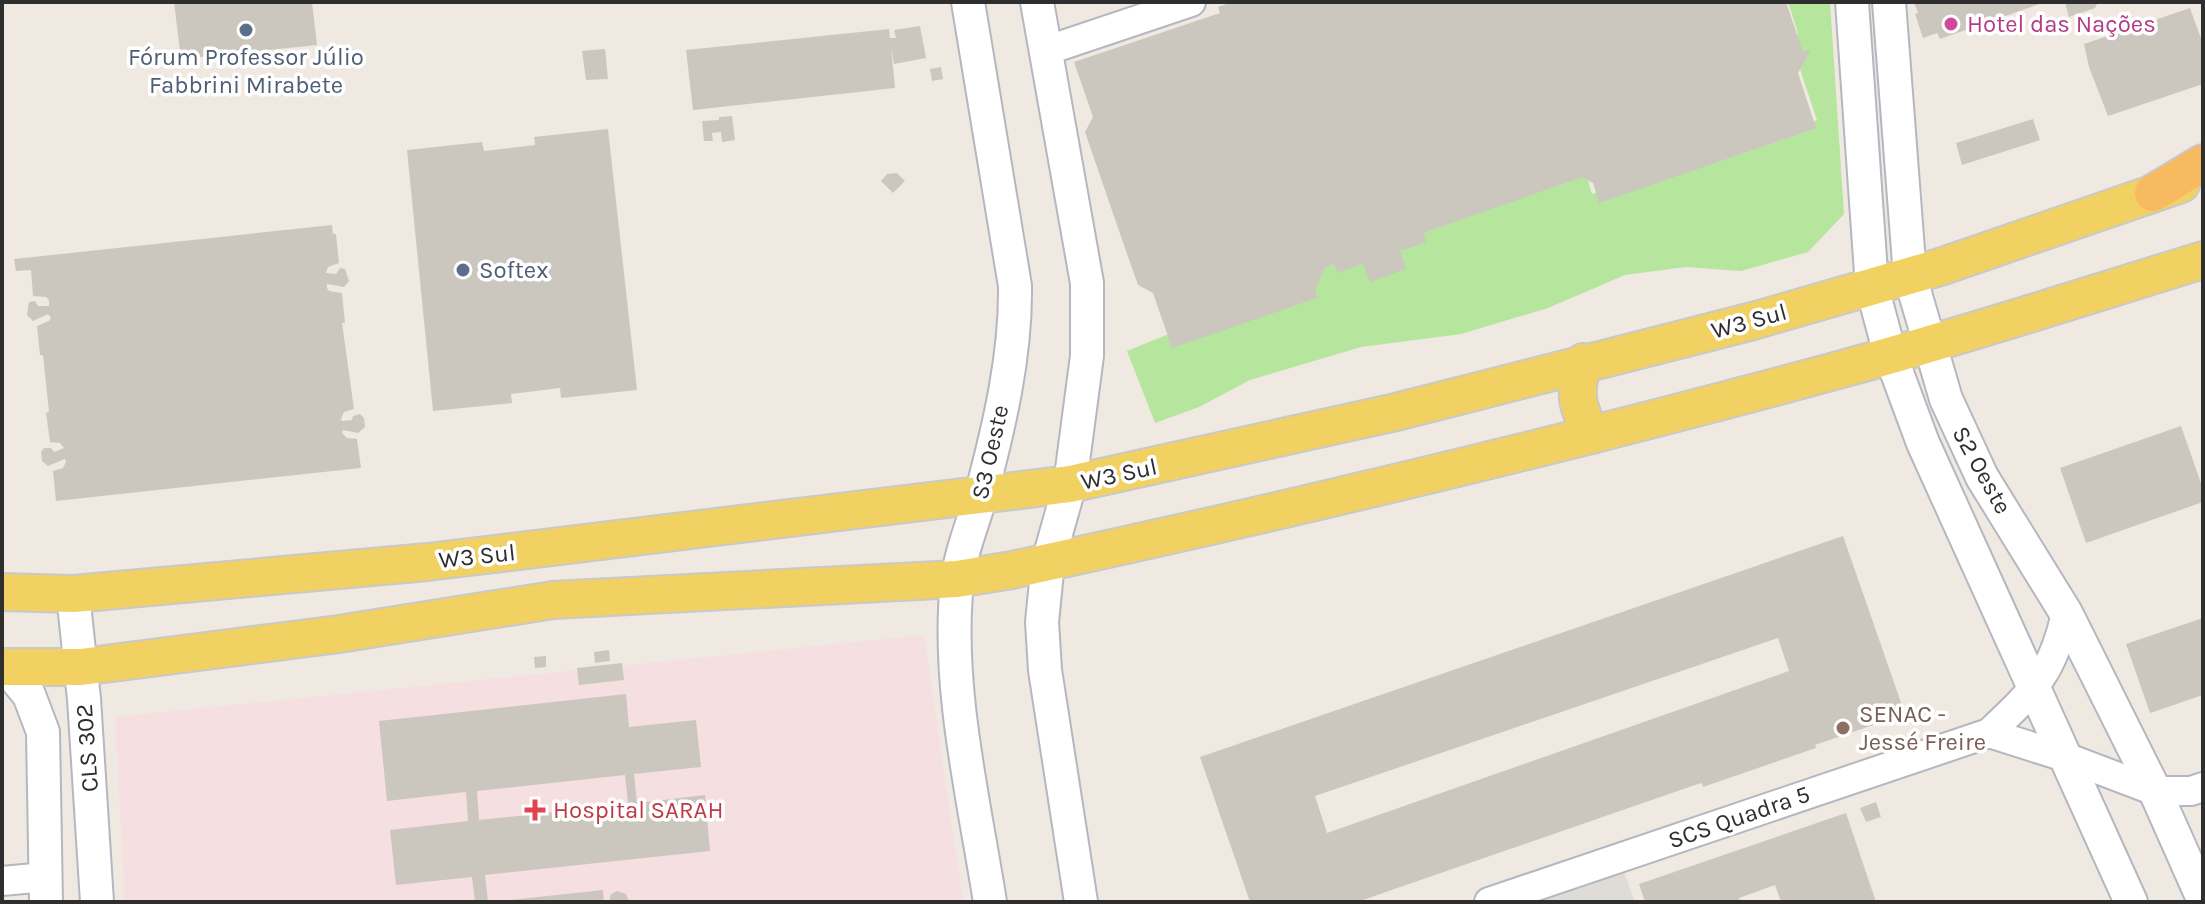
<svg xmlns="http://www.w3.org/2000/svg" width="2205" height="904" font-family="Karla,sans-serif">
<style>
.medical{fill:#f5dfe0}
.green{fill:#b6e59e}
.plaza{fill:#dfdcd8}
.building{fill:#cbc7bf;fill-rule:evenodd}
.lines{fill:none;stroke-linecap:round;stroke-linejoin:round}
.tertiary-casing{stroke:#b4b7c1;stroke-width:32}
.secondary-casing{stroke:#b4b7c1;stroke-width:36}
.primary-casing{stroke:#c9c9c9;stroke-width:40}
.trunk-casing{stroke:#c9c9c9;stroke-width:40}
.tertiary{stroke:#fff;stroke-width:28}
.secondary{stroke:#fff;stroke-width:32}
.primary{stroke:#f2d163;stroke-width:36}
.trunk{stroke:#f8ba60;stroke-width:36}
.hotel-dot{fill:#d1479c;stroke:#fff;stroke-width:3}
.service-dot{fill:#5c6f8a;stroke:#fff;stroke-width:3}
.education-dot{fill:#8d6e63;stroke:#fff;stroke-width:3}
.health-dot{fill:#e0444e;stroke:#fff;stroke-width:3}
.labels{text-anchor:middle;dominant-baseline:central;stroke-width:7;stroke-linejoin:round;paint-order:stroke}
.hotel-label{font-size:24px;fill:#b23c85;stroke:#fff;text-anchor:start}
.service-label{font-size:24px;fill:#4e5e75;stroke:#fff}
.street-label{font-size:24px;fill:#2e2e2e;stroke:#fff}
.education-label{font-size:24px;fill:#785e54;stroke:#fff;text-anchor:start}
.health-label{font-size:24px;fill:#be3a42;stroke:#fff;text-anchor:start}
</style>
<rect width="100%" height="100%" fill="#efe9e1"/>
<path class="medical" d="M924 635 963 902H125L115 717Z"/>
<path class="green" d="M1788 2H1830L1844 214 1808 252 1741 271 1685 267 1625 275 1548 308 1461 334 1361 347 1250 380 1199 407 1155 423 1127 351 1164 336 1304 287 1317 253 1568 171 1587 177 1592 194 1817 120 1793 48 1798 33Z"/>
<path class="plaza" d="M1623 869 1635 902H1524Z"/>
<g class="building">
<path d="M174 2H312L317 45 181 59Z"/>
<path d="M1232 2H1786L1803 52 1809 49 1810 51 1798 73 1816 128 1599 203 1593 183 1582 177 1577 179 1423 233 1427 242 1400 251 1406 269 1370 282 1363 264 1337 273 1334 264 1325 267 1315 290 1317 298 1172 348 1153 293 1138 285 1118 228 1085 132 1093 117 1074 62 1220 13 1218 7Z"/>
<path d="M1914 2H2045L1940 39 1937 33 1923 38 1915 14 1918 13Z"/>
<path d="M2065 2H2098L2095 8 2069 17Z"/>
<path d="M2190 8 2203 44V84L2108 116 2089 67 2084 44Z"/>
<path d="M920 26 926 58 894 64 891 46 895 88 693 110 686 50 889 29 890 38H896L894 30Z"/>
<path d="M605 49 608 79 586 80 582 51Z"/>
<path d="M941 67 943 79 932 81 930 69Z"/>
<path d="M732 116 735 140 722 142 721 132 712 133 713 141H704L702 121 719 120V117Z"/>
<path d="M2033 119 2040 140 1962 165 1956 143Z"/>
<path d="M608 129 637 390 561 398 560 388 511 394 512 403 433 411 407 150 482 142 484 151 535 145 534 137Z"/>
<path d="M897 173 905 181 893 193 881 181 887 174Z"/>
<path d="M332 225 333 234H336L339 263 328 267 326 273 336 274 340 268 345 269 349 281 344 287 327 284V288L329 291 342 293 345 323H342L354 409 344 412 341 419 342 421 352 420 353 416 360 414 364 418 365 427 358 433 343 430 342 433 347 438 357 439 361 468 56 501 53 471 63 468 66 462 65 459 48 466 42 461 41 452 44 448H51L54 452 64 448 60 443 50 442 46 413 49 412 43 355H40L37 326 49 321 51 318 48 314 33 321 27 315 29 302 35 301 38 306H49V300L46 297 33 296 31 270 16 271 14 259Z"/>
<path d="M2181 426 2203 489V502L2086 543 2060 468Z"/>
<path d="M1843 536 1905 714 1815 745 1816 748 1703 787 1702 783 1695 785 1357 902H1250L1200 757ZM1778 638 1789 671 1327 833 1315 796Z"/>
<path d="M2203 618V695L2150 713 2126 644Z"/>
<path d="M609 650 610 661 595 663 594 652Z"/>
<path d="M546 656V667L535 668 534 657Z"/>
<path d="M622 663 624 680 579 685 577 668Z"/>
<path d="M626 694 629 727 696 720 701 767 634 774 637 803 705 795 710 851 485 875 488 902H475L472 877 396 885 390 830 468 821 466 792 387 801 379 721ZM625 775 628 804 479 820 477 791Z"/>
<path d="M1876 802 1881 817 1866 822 1860 808Z"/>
<path d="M1846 813 1876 902H1781L1775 885 1739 898 1740 902H1645L1639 884Z"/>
<path d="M603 890 604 902H511L510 900Z"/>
<path d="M617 891 626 894 629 902H609L611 894Z"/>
</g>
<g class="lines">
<g class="tertiary-casing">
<g id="tertiary">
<path d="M1045 51 1191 2"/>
<path d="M1989 733 2068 758 2155 791H2191L2203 787"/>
<path d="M2 881 46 877"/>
<path d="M1489 902 1989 733C2032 692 2053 674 2066 613"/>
</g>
</g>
<g class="secondary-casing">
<g id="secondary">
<path d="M968 2 1015 286C1016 356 999 427 981 495 973 524 960 553 957 583 946 685 974 800 990 902"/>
<path d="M1037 2 1087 283V356L1070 484 1048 562 1042 622 1045 670 1081 902"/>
<path d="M1852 2 1872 287 1890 354 1923 443 2131 902"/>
<path d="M1889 2 1910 276 1946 399 1982 477 2066 613 2155 791 2203 899"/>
<path d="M73 594 84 699 97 902"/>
<path d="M6 667 29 695 43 732 46 902"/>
</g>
</g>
<g class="primary-casing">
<g id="primary">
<path d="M1583 362C1574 395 1576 405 1592 435"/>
<path d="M2 592 73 594 428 562 1070 484 1396 412 1753 321 1940 267 2181 184"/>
<path d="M2 667H81L339 634 553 600 957 579 1012 570C1290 510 1567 444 1842 369 1963 336 2083 297 2203 260"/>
</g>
</g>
<g class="trunk-casing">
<path id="trunk" d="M2153 193 2203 163"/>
</g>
<use href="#tertiary" class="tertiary"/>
<use href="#secondary" class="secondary"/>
<use href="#primary" class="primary"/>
<use href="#trunk" class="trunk"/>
</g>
<circle class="hotel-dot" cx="1951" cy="24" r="8"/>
<g class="service-dot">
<circle cx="246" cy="30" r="8"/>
<circle cx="463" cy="270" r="8"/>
</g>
<circle class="education-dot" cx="1843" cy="728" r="8"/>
<path class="health-dot" d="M531 798h8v8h8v8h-8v8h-8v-8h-8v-8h8z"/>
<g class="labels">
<g class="hotel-label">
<text x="1967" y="24">Hotel das Nações</text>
</g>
<g class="service-label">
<text x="246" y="57">Fórum Professor Júlio<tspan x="246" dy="28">Fabbrini Mirabete</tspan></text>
<text x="479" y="270" text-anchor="start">Softex</text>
</g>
<g class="street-label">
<text transform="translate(1749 321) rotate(-15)">W3 Sul</text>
<text transform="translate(990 452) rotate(-77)">S3 Oeste</text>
<text transform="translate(1982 470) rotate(61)">S2 Oeste</text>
<text transform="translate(1119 474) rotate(-12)">W3 Sul</text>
<text transform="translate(477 556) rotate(-6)">W3 Sul</text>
<text transform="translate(87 748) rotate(-94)">CLS 302</text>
<text transform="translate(1739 817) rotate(-19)">SCS Quadra 5</text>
</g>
<g class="education-label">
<text x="1859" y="714">SENAC -<tspan x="1859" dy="28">Jessé Freire</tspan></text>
</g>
<g class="health-label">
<text x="553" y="810">Hospital SARAH</text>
</g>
</g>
<rect width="2205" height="904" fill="none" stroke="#2e2e2e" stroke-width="8"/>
</svg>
